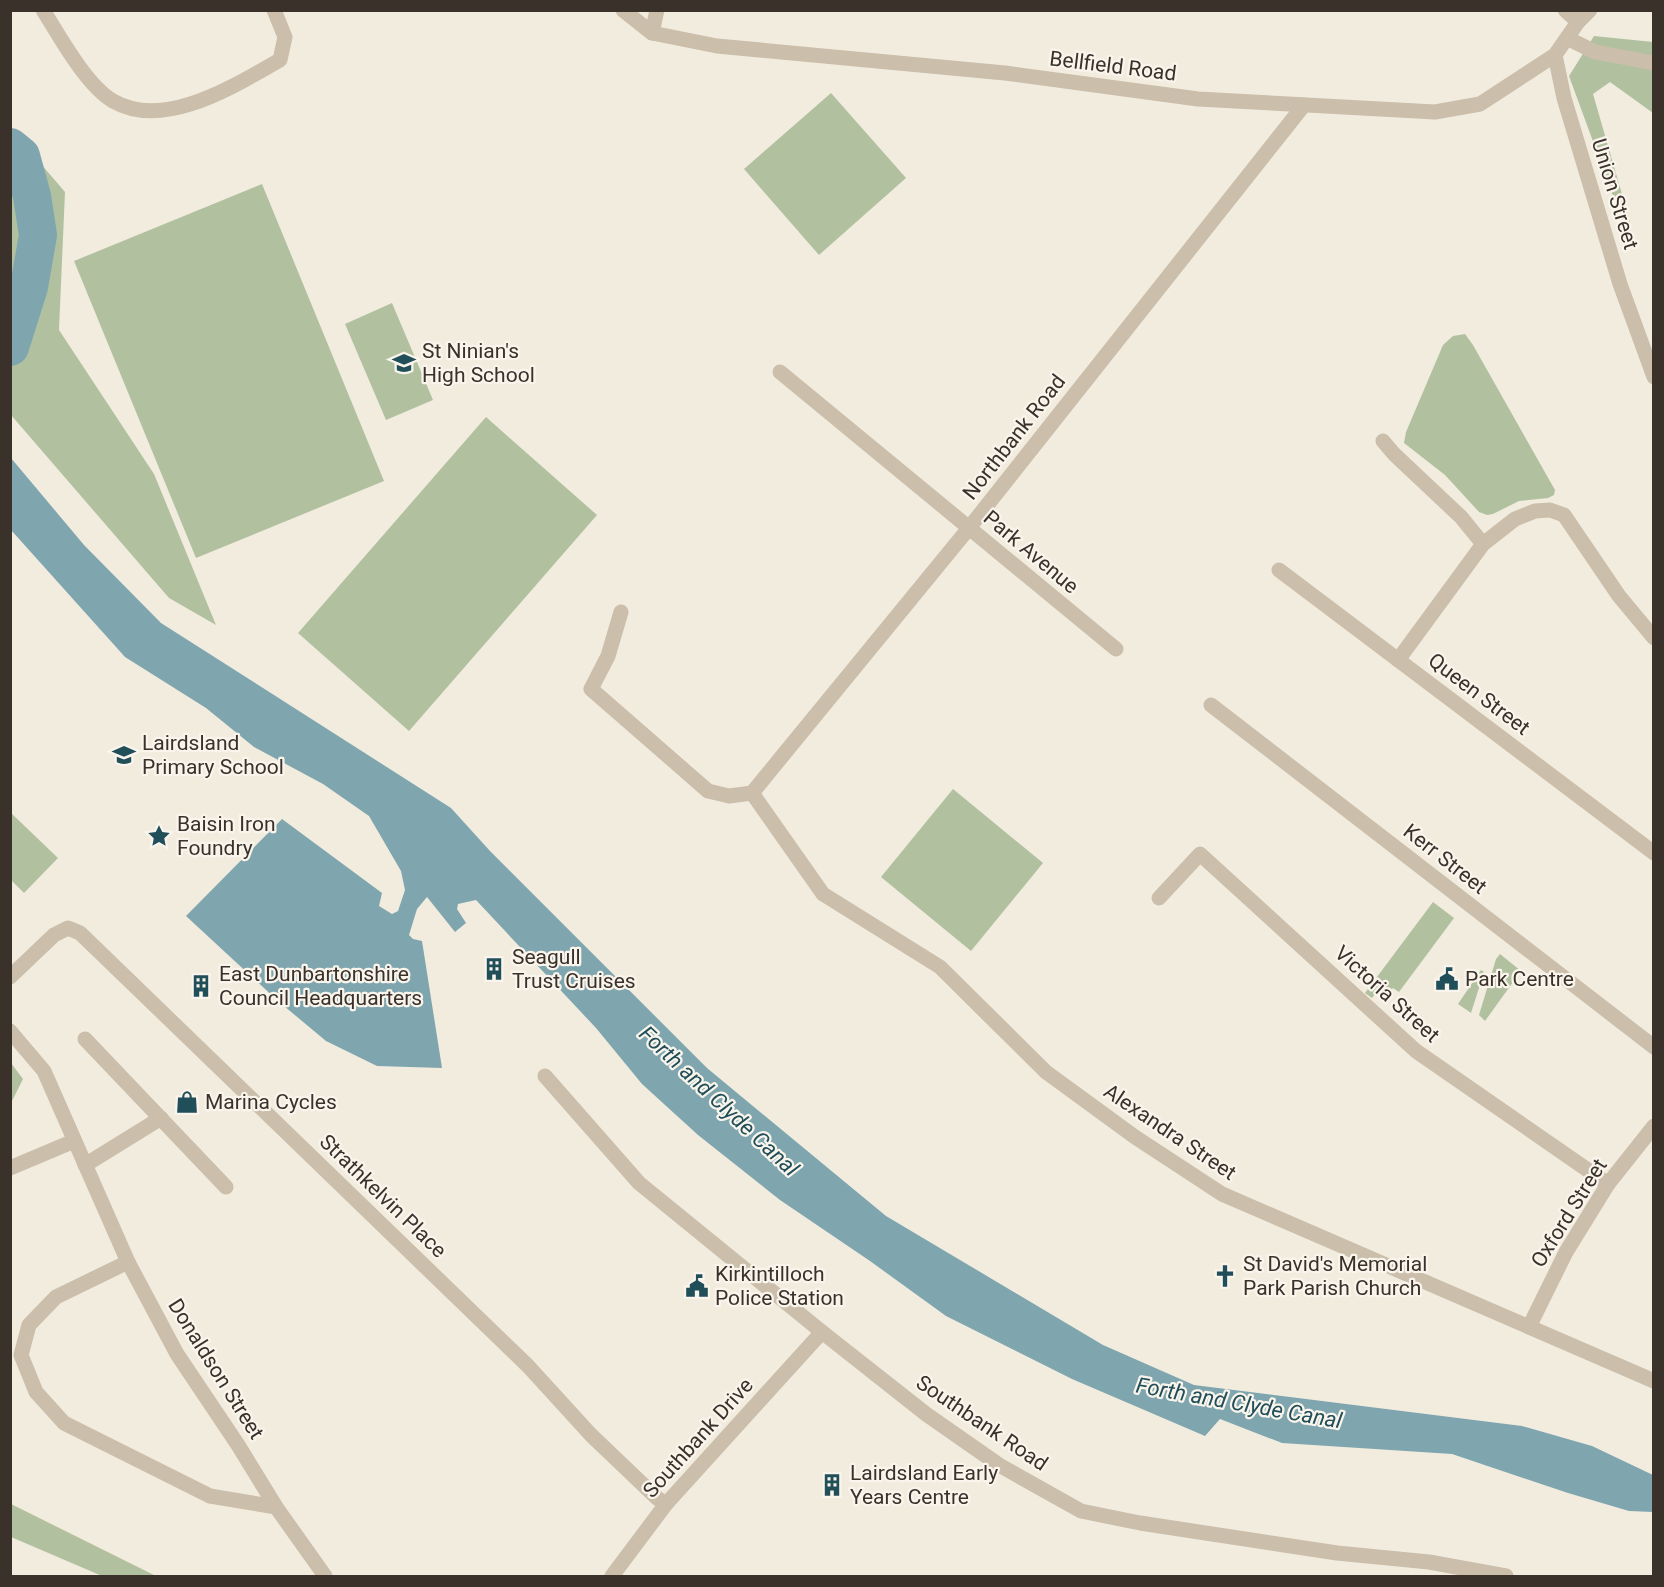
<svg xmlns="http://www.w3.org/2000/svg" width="1664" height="1587" font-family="Roboto,sans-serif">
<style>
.green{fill:#b1c19f}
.water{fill:#7fa6af}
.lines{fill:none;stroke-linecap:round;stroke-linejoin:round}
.river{stroke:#7fa6af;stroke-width:38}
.minor{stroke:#cbbeab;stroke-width:15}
.labels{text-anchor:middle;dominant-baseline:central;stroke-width:4.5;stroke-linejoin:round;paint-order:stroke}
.street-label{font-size:21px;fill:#39312a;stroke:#faf5ec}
.poi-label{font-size:21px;fill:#39312a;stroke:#faf5ec;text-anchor:start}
.water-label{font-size:22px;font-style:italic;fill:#204e59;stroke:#faf5ec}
</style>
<rect width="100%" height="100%" fill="#f2ecdf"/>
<g class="green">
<path d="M1594 36 1653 42V113L1610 82 1593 94 1630 222 1631 245 1569 76Z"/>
<path d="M831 93 906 178 819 255 744 169Z"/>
<path d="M10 128 65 192 59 330 154 474 216 625 169 598 11 415Z"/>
<path d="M262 184 384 481 196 558 74 261Z"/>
<path d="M392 303 433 400 386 420 345 324Z"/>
<path d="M1465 334 1473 345 1555 490 1554 495 1548 498 1519 501 1493 514 1487 515 1479 512 1445 475 1404 443 1406 432 1443 345 1453 336Z"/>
<path d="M486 417 597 515 409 731 298 633Z"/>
<path d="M953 789 1043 863 971 951 881 877Z"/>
<path d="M10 812 58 858 24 893 11 880Z"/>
<path d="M1433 902 1454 918 1399 992 1393 988 1388 994 1379 988 1372 998 1365 993Z"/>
<path d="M1500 954 1521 971 1485 1021 1479 1015 1496 959Z"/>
<path d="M1481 970 1484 972 1471 1013 1458 1004Z"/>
<path d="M11 1063 23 1079 11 1103Z"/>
<path d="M10 1504H11L156 1576H102L11 1537Z"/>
</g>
<path class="water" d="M11 458 84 545 161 623 451 808 490 851 707 1068 886 1216 1103 1345 1194 1385 1522 1426 1592 1446 1653 1475V1512L1629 1511 1568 1493 1452 1454 1282 1443 1220 1419 1205 1436 1072 1379 946 1316 870 1261 780 1200 698 1135 642 1084 596 1028 476 900 458 904 457 909 466 923 455 932 427 897 417 909 409 935 413 939 422 941 442 1068 377 1066 326 1041 278 1001 186 916 282 819 382 893 379 906 392 914 398 911 405 890 401 871 369 816 323 784 254 747 206 708 125 657 11 530Z"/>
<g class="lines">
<path class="river" d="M10 147 21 156 32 196 38 235 29 287 10 347"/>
<g class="minor">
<path d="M43 10C60 37 86 85 113 101 165 131 235 85 280 60L285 37 274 10"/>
<path d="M623 10 652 33 717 46 1005 73 1198 99 1435 112 1480 104 1555 55 1578 22 1590 10"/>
<path d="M1565 10 1578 22"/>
<path d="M652 33 657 10"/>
<path d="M1567 38 1595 52 1654 63"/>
<path d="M1555 55 1564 98 1620 284 1654 377"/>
<path d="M780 372 1116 649"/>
<path d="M1383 441 1394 454 1461 517 1483 544"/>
<path d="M1279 570 1654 853"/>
<path d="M621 612 608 656 591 689 708 791 729 796 752 793"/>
<path d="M1398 660 1483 544 1515 519 1535 511 1550 510 1564 515 1619 596 1654 638"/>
<path d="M1211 705 1654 1047"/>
<path d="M752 793 823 894 940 967 1046 1072 1135 1137 1222 1194 1654 1381"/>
<path d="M752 793 969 528 1304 105"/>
<path d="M1159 898 1200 854 1416 1051 1608 1184"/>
<path d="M10 977 54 935 68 928 80 933 528 1366 591 1435 657 1498 666 1504"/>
<path d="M10 1031 44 1071 128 1262 177 1354 238 1445 276 1507 325 1576"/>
<path d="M85 1039 226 1187"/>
<path d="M545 1076 639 1183 822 1332 926 1414 999 1465 1081 1511 1140 1523 1337 1553 1429 1562 1506 1576"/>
<path d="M85 1165 161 1118"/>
<path d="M10 1168 74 1141"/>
<path d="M128 1262 56 1297 29 1325 21 1355 36 1392 64 1423 210 1496 276 1507"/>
<path d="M1529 1327 1566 1252 1608 1184 1654 1126"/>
<path d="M612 1576 666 1504 822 1332"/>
</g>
</g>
<defs>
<g id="school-bare" transform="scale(1.8)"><path d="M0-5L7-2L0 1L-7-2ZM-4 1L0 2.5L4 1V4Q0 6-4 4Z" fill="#204e59" stroke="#faf5ec" stroke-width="2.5" paint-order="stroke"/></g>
<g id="sight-bare" transform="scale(1.8)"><path d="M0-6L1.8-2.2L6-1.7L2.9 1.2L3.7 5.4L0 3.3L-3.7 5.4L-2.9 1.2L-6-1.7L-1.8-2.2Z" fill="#204e59" stroke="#faf5ec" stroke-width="2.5" paint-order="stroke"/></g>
<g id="building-bare" transform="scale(1.8)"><path d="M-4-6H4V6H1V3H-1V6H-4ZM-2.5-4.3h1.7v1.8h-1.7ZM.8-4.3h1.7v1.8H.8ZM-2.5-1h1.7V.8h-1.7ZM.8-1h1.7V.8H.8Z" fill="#204e59" stroke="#faf5ec" stroke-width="2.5" paint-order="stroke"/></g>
<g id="civic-bare" transform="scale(1.8)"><path d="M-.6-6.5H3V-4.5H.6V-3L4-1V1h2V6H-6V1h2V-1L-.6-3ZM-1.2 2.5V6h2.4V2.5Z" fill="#204e59" stroke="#faf5ec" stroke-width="2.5" paint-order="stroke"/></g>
<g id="shop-bare" transform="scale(1.8)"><path d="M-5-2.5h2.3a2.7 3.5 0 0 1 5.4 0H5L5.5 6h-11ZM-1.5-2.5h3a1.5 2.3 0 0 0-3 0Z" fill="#204e59" stroke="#faf5ec" stroke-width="2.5" paint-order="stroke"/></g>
<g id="church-bare" transform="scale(1.8)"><path d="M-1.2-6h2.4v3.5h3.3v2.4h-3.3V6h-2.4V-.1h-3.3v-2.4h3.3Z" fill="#204e59" stroke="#faf5ec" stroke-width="2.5" paint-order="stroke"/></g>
</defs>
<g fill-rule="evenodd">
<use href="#school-bare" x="404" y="363"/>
<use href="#school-bare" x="124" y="755"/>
<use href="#sight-bare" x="159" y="836"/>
<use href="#building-bare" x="494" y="969"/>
<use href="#civic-bare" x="1447" y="979"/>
<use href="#building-bare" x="201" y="986"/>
<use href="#shop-bare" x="187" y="1102"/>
<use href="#church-bare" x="1225" y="1276"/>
<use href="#civic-bare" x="697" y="1286"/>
<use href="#building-bare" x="832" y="1485"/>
</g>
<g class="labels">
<g class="street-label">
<text transform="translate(1113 66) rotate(7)">Bellfield Road</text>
<text transform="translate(1615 194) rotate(73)">Union Street</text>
<text transform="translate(1014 437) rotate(-52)">Northbank Road</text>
<text transform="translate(1031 552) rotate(40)">Park Avenue</text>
<text transform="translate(1479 694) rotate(37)">Queen Street</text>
<text transform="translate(1445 859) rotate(38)">Kerr Street</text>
<text transform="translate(1387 994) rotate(42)">Victoria Street</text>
<text transform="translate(1170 1132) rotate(34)">Alexandra Street</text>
<text transform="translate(383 1196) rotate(44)">Strathkelvin Place</text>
<text transform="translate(1569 1213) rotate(-58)">Oxford Street</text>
<text transform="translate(216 1369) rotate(58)">Donaldson Street</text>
<text transform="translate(982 1423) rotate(34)">Southbank Road</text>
<text transform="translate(698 1438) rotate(-48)">Southbank Drive</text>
</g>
<g class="poi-label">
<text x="422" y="351">St Ninian's<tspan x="422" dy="24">High School</tspan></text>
<text x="142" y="743">Lairdsland<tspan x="142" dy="24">Primary School</tspan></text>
<text x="177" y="824">Baisin Iron<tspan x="177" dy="24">Foundry</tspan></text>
<text x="512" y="957">Seagull<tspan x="512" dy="24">Trust Cruises</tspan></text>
<text x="219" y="974">East Dunbartonshire<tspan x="219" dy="24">Council Headquarters</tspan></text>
<text x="1465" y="979">Park Centre</text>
<text x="205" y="1102">Marina Cycles</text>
<text x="1243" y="1264">St David's Memorial<tspan x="1243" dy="24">Park Parish Church</tspan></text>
<text x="715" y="1274">Kirkintilloch<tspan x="715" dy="24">Police Station</tspan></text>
<text x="850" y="1473">Lairdsland Early<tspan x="850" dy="24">Years Centre</tspan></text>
</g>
<g class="water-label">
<text transform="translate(719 1101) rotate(43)">Forth and Clyde Canal</text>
<text transform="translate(1239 1403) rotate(10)">Forth and Clyde Canal</text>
</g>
</g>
<rect width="1664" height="1587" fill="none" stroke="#39312a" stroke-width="24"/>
</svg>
